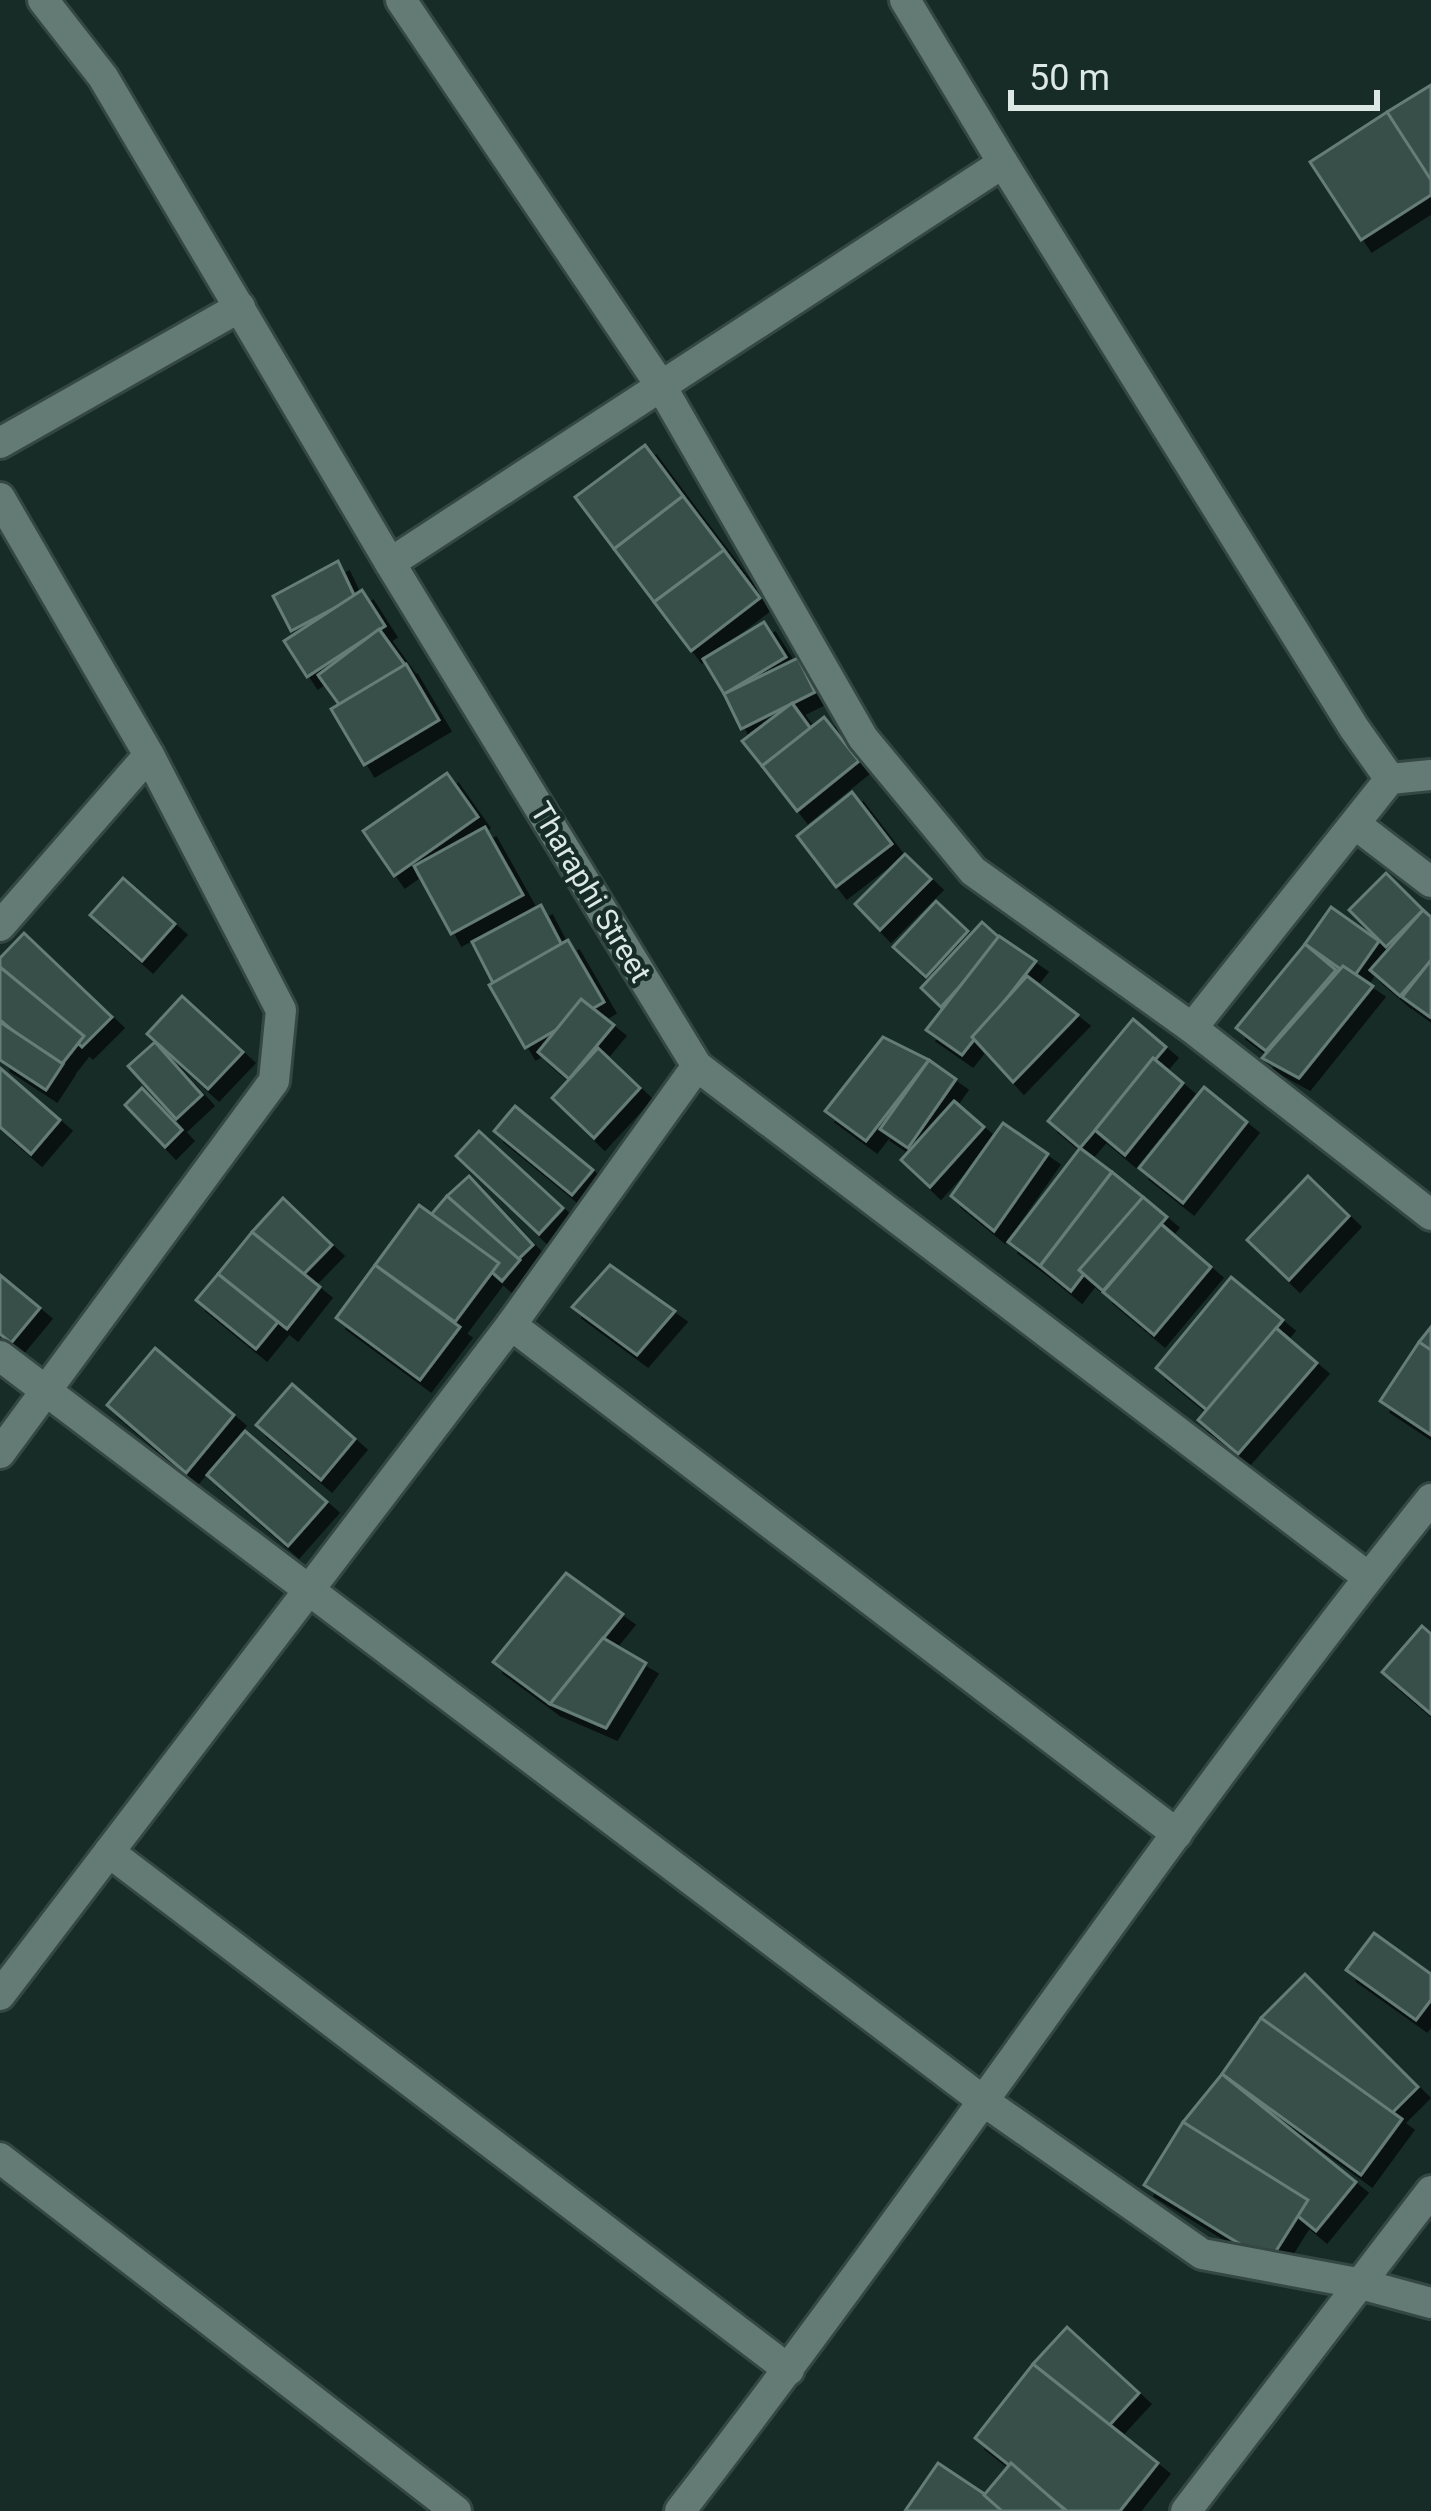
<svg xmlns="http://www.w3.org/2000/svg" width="1431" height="2511" font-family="Roboto,sans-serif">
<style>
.building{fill:#395049;stroke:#657d76;stroke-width:3;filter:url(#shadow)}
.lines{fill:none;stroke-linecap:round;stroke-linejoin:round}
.minor-casing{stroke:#354743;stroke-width:36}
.minor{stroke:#647b75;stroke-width:30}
.labels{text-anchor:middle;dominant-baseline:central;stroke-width:9;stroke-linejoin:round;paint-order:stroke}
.street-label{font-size:30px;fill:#dbe8e4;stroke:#172c27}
</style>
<defs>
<filter id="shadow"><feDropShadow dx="11" dy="11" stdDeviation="0" flood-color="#0009"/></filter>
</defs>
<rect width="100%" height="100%" fill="#172c27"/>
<g class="building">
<path d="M1431 85V184L1387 112Z"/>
<path d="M1387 112 1431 180V195L1361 240 1310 162Z"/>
<path d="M645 445 683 496 614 549 575 497Z"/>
<path d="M683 496 724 550 654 602 614 549Z"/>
<path d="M724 550 760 598 691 651 654 602Z"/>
<path d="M338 561 355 597 291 631 273 596Z"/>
<path d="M362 590 385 626 307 677 284 641Z"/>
<path d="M764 622 786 657 724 694 703 659Z"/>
<path d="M379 629 405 665 343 710 318 675Z"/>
<path d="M798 658 815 692 741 729 724 694Z"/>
<path d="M406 664 439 720 364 765 331 709Z"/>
<path d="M792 703 811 729 762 766 742 741Z"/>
<path d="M824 717 859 761 797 811 762 766Z"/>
<path d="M447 773 478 817 394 876 363 831Z"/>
<path d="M852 792 892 844 836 887 797 836Z"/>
<path d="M485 827 523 895 451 934 414 866Z"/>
<path d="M905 854 931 879 880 930 855 904Z"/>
<path d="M1386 873 1423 910 1386 947 1349 910Z"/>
<path d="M123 878 175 924 142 961 90 915Z"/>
<path d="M936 901 968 931 926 977 893 947Z"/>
<path d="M541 905 563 947 493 983 472 942Z"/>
<path d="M1331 907 1379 941 1353 978 1305 944Z"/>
<path d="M1423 910 1431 917V961L1400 996 1370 970Z"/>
<path d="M982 922 1002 940 941 1007 921 988Z"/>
<path d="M24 933 112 1017 82 1047 0 968V958Z"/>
<path d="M999 936 1036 961 962 1055 926 1030Z"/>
<path d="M568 940 604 1002 525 1048 489 985Z"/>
<path d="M1305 944 1336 970 1266 1051 1236 1028Z"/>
<path d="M1431 960V1015L1430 1017 1402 997Z"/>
<path d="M1343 966 1373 986 1299 1078 1262 1058Z"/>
<path d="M0 967 84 1036 58 1069 0 1020Z"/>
<path d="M1027 976 1078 1015 1013 1082 972 1037Z"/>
<path d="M182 996 243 1052 208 1089 147 1034Z"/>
<path d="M581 999 614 1025 569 1079 538 1052Z"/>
<path d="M1133 1019 1166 1047 1080 1148 1048 1121Z"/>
<path d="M0 1022 63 1064 46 1090 0 1060Z"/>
<path d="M883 1037 929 1060 866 1141 825 1111Z"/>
<path d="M155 1042 202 1095 176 1119 128 1066Z"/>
<path d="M598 1048 640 1088 594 1138 552 1098Z"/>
<path d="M1153 1058 1183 1083 1125 1155 1095 1130Z"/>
<path d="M929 1060 956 1079 908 1148 880 1129Z"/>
<path d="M0 1068 60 1120 31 1154 0 1127Z"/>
<path d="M1204 1087 1247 1122 1183 1203 1139 1168Z"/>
<path d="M142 1088 182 1130 165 1147 125 1105Z"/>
<path d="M954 1101 984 1127 930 1187 901 1160Z"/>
<path d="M515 1106 593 1170 572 1195 494 1131Z"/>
<path d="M1003 1123 1048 1154 994 1231 951 1196Z"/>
<path d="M479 1131 563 1208 539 1234 456 1156Z"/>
<path d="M1080 1148 1112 1172 1040 1266 1008 1242Z"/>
<path d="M1112 1172 1143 1197 1071 1291 1040 1266Z"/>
<path d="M469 1176 533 1245 511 1266 447 1196Z"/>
<path d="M1308 1176 1349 1216 1289 1280 1247 1240Z"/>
<path d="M447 1196 520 1260 502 1281 429 1217Z"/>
<path d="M1143 1197 1167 1217 1103 1291 1079 1270Z"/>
<path d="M283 1198 332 1245 300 1278 252 1232Z"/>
<path d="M419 1205 499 1263 455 1322 375 1265Z"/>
<path d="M1161 1224 1211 1267 1154 1335 1103 1292Z"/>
<path d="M252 1232 320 1287 287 1329 218 1274Z"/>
<path d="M375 1265 460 1327 420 1380 336 1318Z"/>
<path d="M610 1265 675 1311 637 1355 572 1307Z"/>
<path d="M218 1274 278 1322 256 1349 196 1300Z"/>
<path d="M0 1275 40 1308 11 1343 0 1334Z"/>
<path d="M1231 1277 1283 1320 1208 1411 1156 1368Z"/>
<path d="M1431 1327V1352L1419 1342Z"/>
<path d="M1276 1328 1317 1363 1238 1454 1198 1420Z"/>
<path d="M1419 1342 1431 1350V1435L1380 1401Z"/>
<path d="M155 1348 234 1415 186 1473 107 1405Z"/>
<path d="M292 1384 355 1439 321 1480 256 1425Z"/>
<path d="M245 1431 327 1502 288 1546 207 1475Z"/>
<path d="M566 1573 623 1614 550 1704 493 1662Z"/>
<path d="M1422 1626 1431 1634V1714L1382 1672Z"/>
<path d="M603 1638 646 1663 606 1728 550 1704Z"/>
<path d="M1374 1933 1431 1974V2000L1416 2020 1346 1970Z"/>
<path d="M1305 1974 1418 2087 1374 2131 1261 2018Z"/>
<path d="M1261 2018 1402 2119 1361 2175 1222 2074Z"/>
<path d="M1222 2074 1356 2182 1316 2231 1183 2122Z"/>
<path d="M1183 2122 1308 2200 1269 2262 1144 2185Z"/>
<path d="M1067 2327 1139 2393 1105 2430 1033 2364Z"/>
<path d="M1033 2364 1158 2463 1120 2511H1067L975 2438Z"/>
<path d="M938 2463 1010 2511H905Z"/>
<path d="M1011 2463 1066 2511H1002L984 2495Z"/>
</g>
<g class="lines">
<g class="minor-casing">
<g id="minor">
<path d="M43 0 103 77 390 563 697 1066 1368 1577"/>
<path d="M401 0 661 386 863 738 973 871 1192 1028 1431 1215"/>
<path d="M905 0 1003 163 1354 728 1390 779"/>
<path d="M0 443 240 307"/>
<path d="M0 498 149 755 281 1010 274 1081 0 1453"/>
<path d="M390 563 1003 163"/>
<path d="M1355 824 1431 882"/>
<path d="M0 926 149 755"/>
<path d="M1192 1028 1390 779 1431 775"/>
<path d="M511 1325 1177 1834"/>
<path d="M0 1356 982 2100 1202 2254 1357 2283 1431 2303"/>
<path d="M109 1852 789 2370"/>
<path d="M0 1995 511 1325 697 1066"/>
<path d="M0 2158 456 2511"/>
<path d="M680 2511C937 2179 1168 1827 1431 1499"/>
<path d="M1186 2511 1431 2191"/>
</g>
</g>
<use href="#minor" class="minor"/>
</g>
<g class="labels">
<g class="street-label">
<text transform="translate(591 892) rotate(59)">Tharaphi Street</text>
</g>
</g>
<path d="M1011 90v18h366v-18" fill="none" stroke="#dbe8e4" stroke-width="6"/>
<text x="1029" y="90" font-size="36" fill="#dbe8e4" stroke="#172c27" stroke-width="9" paint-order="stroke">50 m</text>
</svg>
